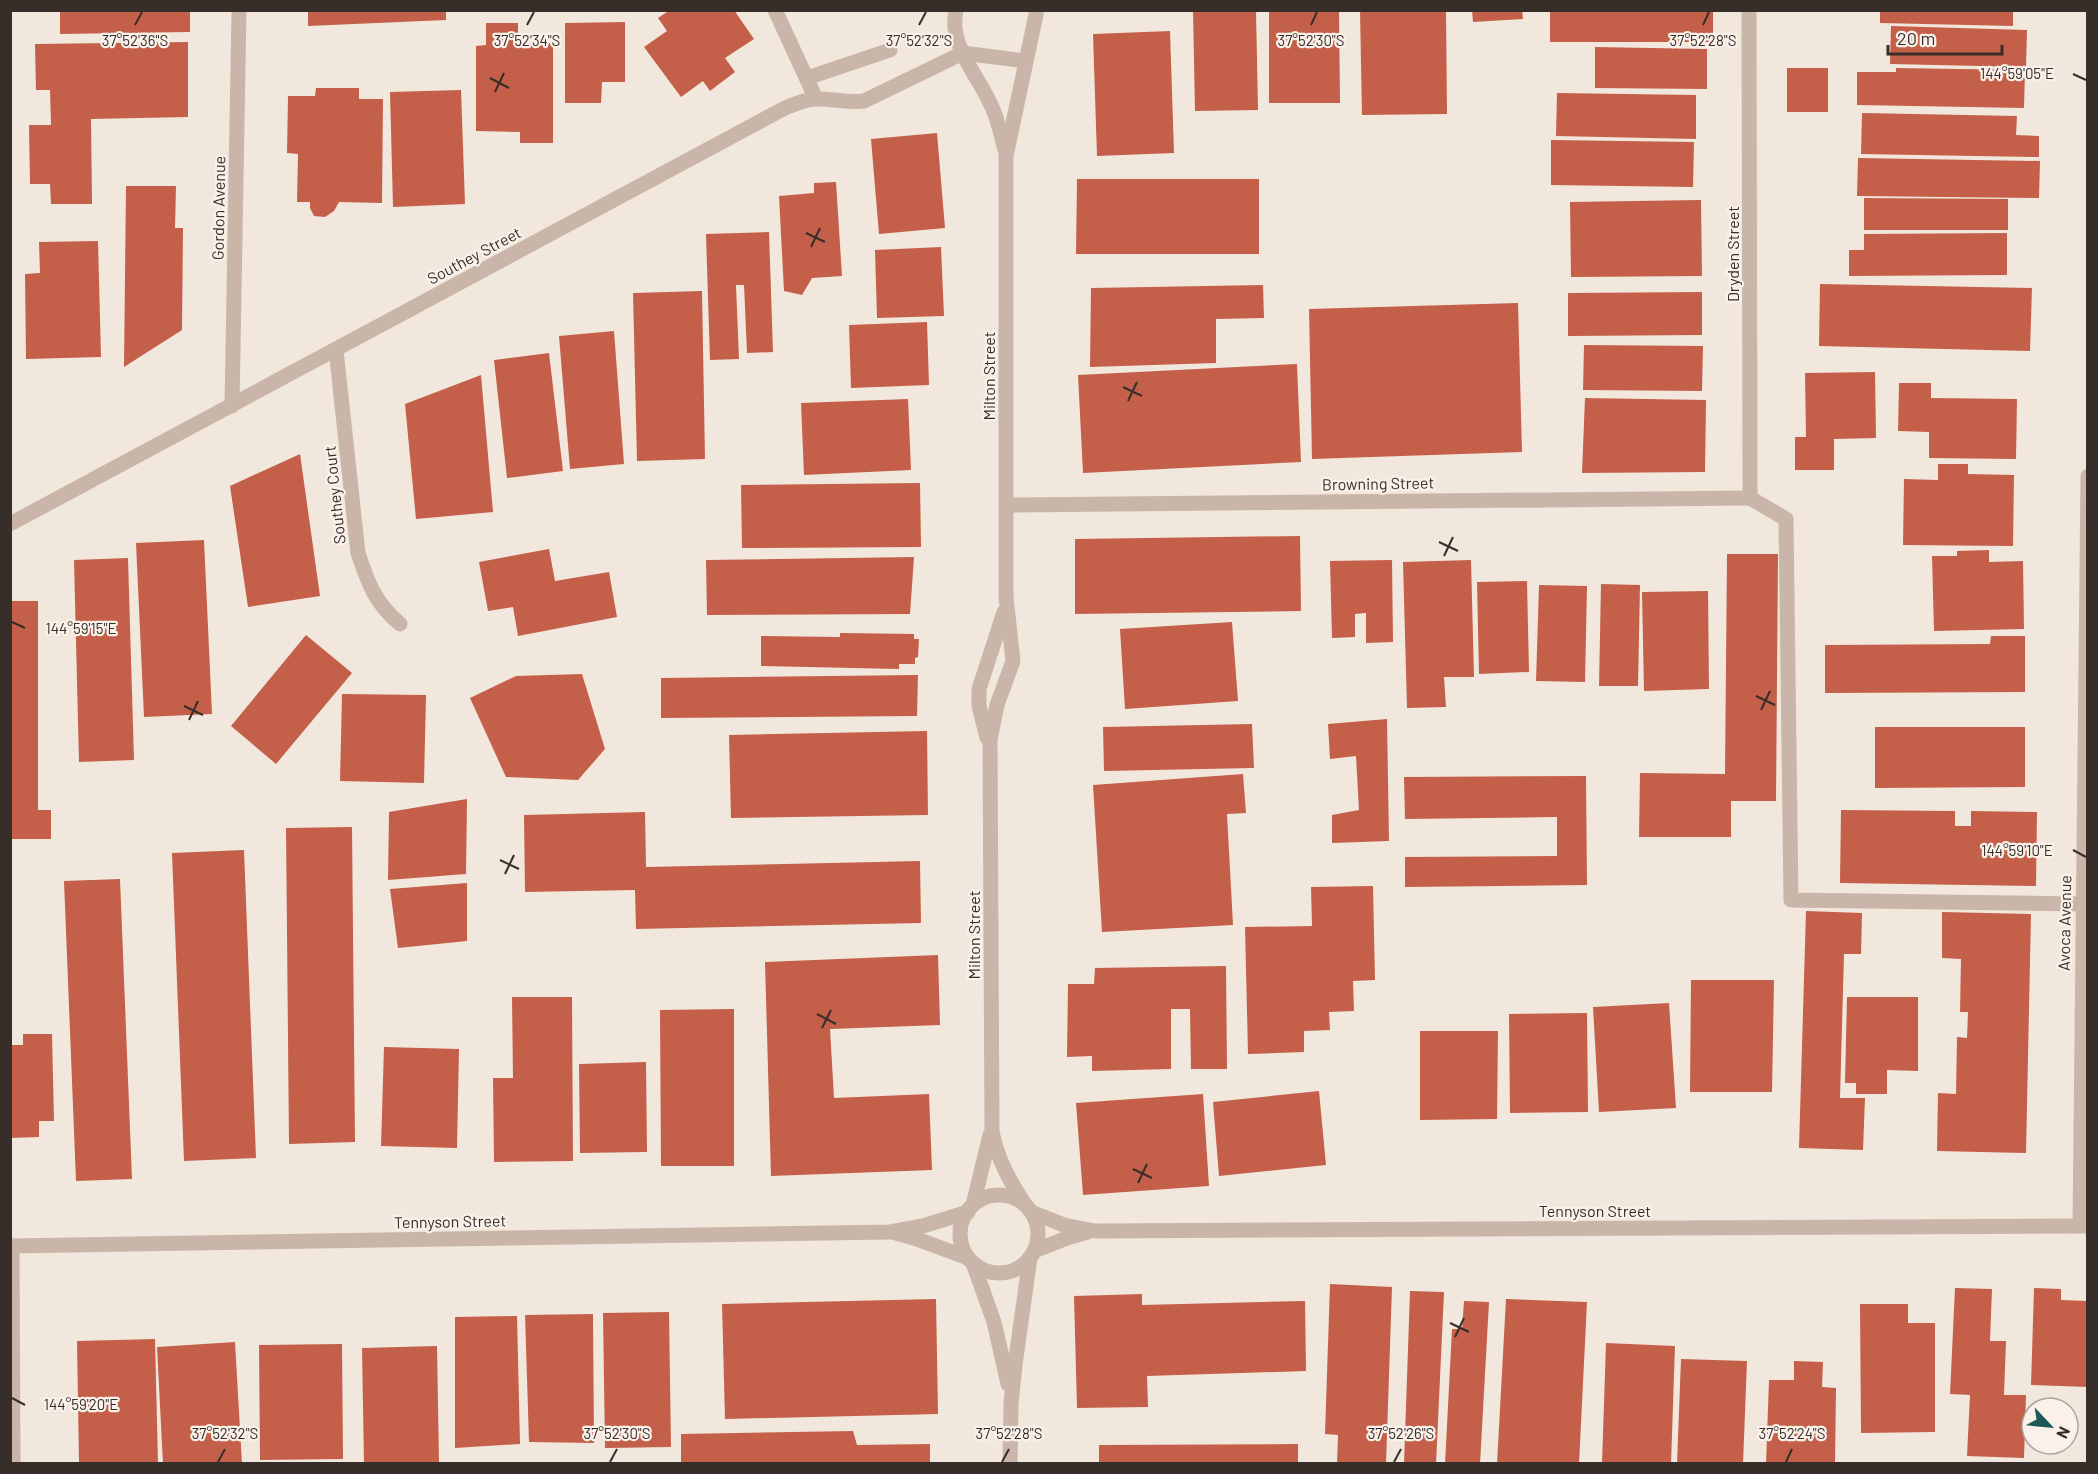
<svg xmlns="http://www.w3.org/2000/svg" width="2098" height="1474" font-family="Barlow,sans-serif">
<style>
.building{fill:#c46049}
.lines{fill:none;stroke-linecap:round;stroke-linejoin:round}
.minor{stroke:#cab6a9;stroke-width:15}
.ticks{fill:none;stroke:#372d29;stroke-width:2}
.labels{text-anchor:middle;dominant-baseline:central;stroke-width:4.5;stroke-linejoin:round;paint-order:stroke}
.street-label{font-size:16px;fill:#372d29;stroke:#faf1ea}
.ticks-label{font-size:15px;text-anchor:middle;fill:#372d29;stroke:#faf1ea;stroke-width:4.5;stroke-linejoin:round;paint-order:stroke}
</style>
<rect width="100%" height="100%" fill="#f2e7dd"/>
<g class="building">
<path d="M60 10H190V32L60 34Z"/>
<path d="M308 10H446V20L308 26Z"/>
<path d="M670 10H734L754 39 725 58 735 72 710 91 703 81 681 97 644 47 667 31 658 18Z"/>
<path d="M1193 10H1256L1258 110 1195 111Z"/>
<path d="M1269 10H1339L1340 103H1269Z"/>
<path d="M1360 10H1446L1447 114 1362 115Z"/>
<path d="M1472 10H1522L1523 19 1473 22Z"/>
<rect x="1550" y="10" width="163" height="32"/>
<path d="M1880 10H2013V26L1880 23Z"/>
<path d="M625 22V82H602L601 103H565V23Z"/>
<path d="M486 23H518V43H553V143H520V132L476 131V46L486 45Z"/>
<path d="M1891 26 2027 30 2026 67 1890 64Z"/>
<path d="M1170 31 1174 153 1097 156 1093 34Z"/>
<path d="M188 42V117L91 119 92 204H51L50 184H30L29 125H51L50 90H36L35 44Z"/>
<path d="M1595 47 1707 49V89L1595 88Z"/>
<rect x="1787" y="68" width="41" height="44"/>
<path d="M1896 68 2025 70 2024 108 1857 105V72H1896Z"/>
<path d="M316 88H359V99H383L382 203 339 202 334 211 325 217 314 216 310 208V202H297L298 154 287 153 288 96H315Z"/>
<path d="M461 90 465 204 393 207 390 92Z"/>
<path d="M1557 93 1696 95V139L1556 136Z"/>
<path d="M1862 113 2017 116 2016 135 2039 136V157L1861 154Z"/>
<path d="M937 133 945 228 879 234 871 139Z"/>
<path d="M1551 140 1694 142 1693 187 1551 185Z"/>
<path d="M1858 158 2040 161 2039 198 1857 196Z"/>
<path d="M1077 179H1259V254H1076Z"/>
<path d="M836 182 842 276 812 278 802 295 784 291 779 196 814 193V183Z"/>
<path d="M126 186H176L175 228H183L182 330 124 367Z"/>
<path d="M1864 198 2008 199V230H1864Z"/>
<path d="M1701 200 1702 276 1571 277 1570 202Z"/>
<path d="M769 232 773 352 747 353 744 285H736L739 359 710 360 706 234Z"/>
<path d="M2007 233V275L1849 276V250H1864V234Z"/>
<path d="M98 241 101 357 26 359 25 274 40 273 39 242Z"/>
<path d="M941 247 944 316 877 318 875 250Z"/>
<path d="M1820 284 2032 288 2030 351 1819 346Z"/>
<path d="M1263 285 1264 318 1216 319V363L1090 367 1091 288Z"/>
<path d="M702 291 705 459 637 461 633 293Z"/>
<path d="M1702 292V335L1568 336V293Z"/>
<path d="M1518 303 1522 452 1312 459 1309 309Z"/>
<path d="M927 322 929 385 851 388 849 325Z"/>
<path d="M614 331 624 464 570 469 559 336Z"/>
<path d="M1584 345 1703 346 1702 391 1583 390Z"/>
<path d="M549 353 563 471 507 478 494 360Z"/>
<path d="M1297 364 1301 462 1083 473 1078 375Z"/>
<path d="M1875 372 1876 438 1834 439V470H1795V437H1806L1805 373Z"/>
<path d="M481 375 493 512 416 519 405 404Z"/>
<path d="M1899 383H1931V398L2017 399 2016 459 1929 458V432L1898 431Z"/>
<path d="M1585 398 1706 400 1705 472 1582 473Z"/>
<path d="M908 399 911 470 804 475 801 403Z"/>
<path d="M300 454 320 596 248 607 230 486Z"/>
<path d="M1938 464H1968V474L2014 475 2013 546 1903 545 1904 479 1938 480Z"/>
<path d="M920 483 921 547 742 548 741 485Z"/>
<path d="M1300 536 1301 611 1075 614V539Z"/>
<path d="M204 540 212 714 144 717 136 543Z"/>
<path d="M549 549 555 581 609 572 617 617 518 636 513 607 488 611 479 562Z"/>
<path d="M1989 550V562L2023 561 2024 629 1934 631 1932 556H1957V551Z"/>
<path d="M1727 554H1778L1776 801H1731V837H1639L1640 773 1725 774Z"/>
<path d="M914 557 910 614 707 615 706 560Z"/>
<path d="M128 558 134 760 79 762 74 560Z"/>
<path d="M1392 560 1393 642 1366 643V613L1355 614V637L1332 638 1330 561Z"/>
<path d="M1471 560 1474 677H1444L1446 707 1407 708 1403 562Z"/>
<path d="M1527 581 1529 672 1479 674 1477 582Z"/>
<path d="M1601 584 1640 585 1638 686H1599Z"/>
<path d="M1539 585 1587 586 1585 682 1536 681Z"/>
<path d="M1708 591 1709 689 1644 691 1642 592Z"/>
<path d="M10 601H38V810H51V839H10Z"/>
<path d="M1232 622 1238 701 1125 709 1120 629Z"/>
<path d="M840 633 914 634V639H919L918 657 915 658V664H899V669L761 666V636L840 637Z"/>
<path d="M306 635 352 673 276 764 231 726Z"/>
<path d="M1991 636H2025V692L1825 693V645L1990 644Z"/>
<path d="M582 674 605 749 578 780 506 777 470 698 516 676Z"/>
<path d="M918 675 917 716 661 718V678Z"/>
<path d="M342 694 426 695 424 783 340 781Z"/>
<path d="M1387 719 1389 841 1332 843V815L1359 810 1356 756 1330 759 1328 724Z"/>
<path d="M1252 724 1254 768 1104 771 1103 727Z"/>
<path d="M1875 727H2025V787L1875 788Z"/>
<path d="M927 731 928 815 731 818 729 735Z"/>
<path d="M1243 774 1246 813 1227 814 1233 925 1102 932 1093 785Z"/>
<path d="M1586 776 1587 885 1405 887V857L1557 856V817L1405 819 1404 777Z"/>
<path d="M467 799 466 874 388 880 389 812Z"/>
<path d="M1841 810 1955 811V826H1971V811L2037 812 2036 886 1840 883Z"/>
<path d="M645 812 646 867 920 861 921 923 636 929 635 890 525 892 524 815Z"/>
<path d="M352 827 355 1142 289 1144 286 828Z"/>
<path d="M244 850 256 1158 184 1161 172 853Z"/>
<path d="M120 879 132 1179 76 1181 64 881Z"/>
<path d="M467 883V941L398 948 390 889Z"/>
<path d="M1373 886 1375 980 1353 981 1354 1011 1329 1012 1330 1030 1304 1031V1052L1248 1054 1245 927 1312 926 1311 887Z"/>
<path d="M1806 911 1862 913 1861 954H1844L1840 1098H1865L1863 1150 1799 1148Z"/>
<path d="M1942 912 2031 914 2026 1153 1937 1151 1938 1093 1956 1094 1957 1037 1967 1038 1968 1012H1960L1961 959 1942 958Z"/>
<path d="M938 955 940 1025 830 1029 834 1098 929 1094 932 1170 771 1176 765 962Z"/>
<path d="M1226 966 1227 1069H1191L1190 1009H1171V1069L1092 1071V1056L1067 1057 1068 984H1094L1095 968Z"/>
<path d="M1691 980H1774L1772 1092H1690Z"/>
<path d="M512 997H572L573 1161 494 1162 493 1078H513Z"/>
<path d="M1847 997H1918V1071L1887 1070V1094H1856V1083H1845Z"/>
<path d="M1669 1003 1676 1108 1599 1112 1593 1007Z"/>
<path d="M734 1009V1166H661L660 1010Z"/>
<path d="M1587 1013 1588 1112 1510 1113 1509 1014Z"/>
<path d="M1420 1031H1498L1497 1119 1420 1120Z"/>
<path d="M23 1034H52L54 1121H39V1137L10 1138V1045H23Z"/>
<path d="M384 1047 459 1049 457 1148 381 1146Z"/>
<path d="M646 1062 647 1152 580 1153 579 1064Z"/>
<path d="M1319 1091 1326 1165 1219 1176 1213 1102Z"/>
<path d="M1203 1094 1209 1186 1083 1195 1076 1103Z"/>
<path d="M1330 1284 1392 1287 1386 1464H1337L1338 1435 1325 1434Z"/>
<path d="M1955 1288 1992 1289 1990 1341H2006L2004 1395H2026L2024 1458 1967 1456 1970 1395 1950 1394Z"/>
<path d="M2034 1288 2061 1289V1300L2088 1301V1387L2031 1385Z"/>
<path d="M1410 1291 1444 1292 1436 1464H1404Z"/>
<path d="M1142 1294V1305L1305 1301 1306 1371 1147 1376 1148 1407 1077 1408 1074 1296Z"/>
<path d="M936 1299 938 1414 725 1419 722 1304Z"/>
<path d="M1506 1299 1587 1302 1579 1464H1497Z"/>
<path d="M1464 1301 1489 1302 1480 1464H1445L1452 1329H1462Z"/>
<path d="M1860 1304H1908V1323H1935V1432L1861 1433Z"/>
<path d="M669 1312 671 1447 605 1448 603 1313Z"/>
<path d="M593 1314 594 1443 529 1442 525 1315Z"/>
<path d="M517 1316 520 1444 455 1448V1317Z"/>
<path d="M155 1339 158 1464H79L77 1341Z"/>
<path d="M235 1342 242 1464H163L157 1347Z"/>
<path d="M1606 1343 1675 1346 1671 1464H1602Z"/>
<path d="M342 1344 343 1459 260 1460 259 1345Z"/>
<path d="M437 1346 439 1463 364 1464 362 1348Z"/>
<path d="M1681 1359 1747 1361 1743 1464H1677Z"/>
<path d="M1794 1361 1823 1362 1822 1387 1836 1388 1835 1464H1766L1769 1380H1794Z"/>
<path d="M853 1431 857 1445 930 1444V1464H681V1434Z"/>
<path d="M1298 1444V1464H1099V1445Z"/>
</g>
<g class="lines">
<g class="minor">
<path d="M775 10 816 99"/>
<path d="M956 10C948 45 978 75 991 105 998 119 1001 135 1005 150"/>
<path d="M1749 10 1750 498"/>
<path d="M963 53 1026 61"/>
<path d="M807 78 890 50"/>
<path d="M336 350 358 553C368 583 375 603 400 624"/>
<path d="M232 406 239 10"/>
<path d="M1750 498 1786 519 1791 900 2082 904"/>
<path d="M1007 505 1750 498"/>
<path d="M10 524 785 108C795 104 804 100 814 99 831 98 847 103 864 101L963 53"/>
<path d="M987 738 979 706V689L1004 612"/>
<circle cx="999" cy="1234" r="39"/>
<path d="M973 1205 990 1135"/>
<path d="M1026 1206C1010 1182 998 1160 992 1132L990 740 997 705 1013 661 1006 597V156L1037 10"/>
<path d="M1031 1212 1064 1225 1095 1231 2088 1226"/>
<path d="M2080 1226 2088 476"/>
<path d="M896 1233 917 1239 968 1258"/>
<path d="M10 1246 890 1232 923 1226 968 1212"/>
<path d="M12 1246 13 1464"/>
<path d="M1034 1251 1067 1238 1088 1232"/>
<path d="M973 1263 994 1322 1008 1384"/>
<path d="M1010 1464 1011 1404 1015 1365 1030 1258"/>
</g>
</g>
<path class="ticks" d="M135 25 142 12M527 25 534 12M919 25 926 12M1311 25 1317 12M1703 25 1709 12M2073 74 2086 80M490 78 509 88M495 92 504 73M806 233 825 242M811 247 820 228M1123 387 1142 396M1128 401 1137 382M1439 542 1458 551M1444 556 1453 537M12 622 25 628M1756 696 1775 705M184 706 203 715M1761 710 1770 691M189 720 198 701M2073 850 2086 857M500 860 519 869M505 874 514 855M817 1014 836 1024M822 1028 831 1010M1133 1169 1152 1178M1138 1183 1147 1164M1450 1323 1469 1332M1455 1337 1464 1318M12 1398 25 1405M218 1462 225 1449M610 1462 617 1449M1002 1462 1009 1449M1394 1462 1401 1449M1786 1462 1792 1449"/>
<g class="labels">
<g class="street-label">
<text transform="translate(218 208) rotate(-89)">Gordon Avenue</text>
<text transform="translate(1732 254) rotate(-90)">Dryden Street</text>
<text transform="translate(474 255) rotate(-28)">Southey Street</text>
<text transform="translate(988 376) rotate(-90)">Milton Street</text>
<text transform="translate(1378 483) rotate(-1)">Browning Street</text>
<text transform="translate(334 495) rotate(-96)">Southey Court</text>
<text transform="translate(2064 923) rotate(-89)">Avoca Avenue</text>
<text transform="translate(973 935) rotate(-90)">Milton Street</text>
<text x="1595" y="1210">Tennyson Street</text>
<text transform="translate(450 1221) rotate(-1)">Tennyson Street</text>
</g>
</g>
<g class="ticks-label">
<text x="919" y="46">37°52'32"S</text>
<text x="1311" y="46">37°52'30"S</text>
<text x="135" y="46">37°52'36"S</text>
<text x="527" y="46">37°52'34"S</text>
<text x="1703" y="46">37°52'28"S</text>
<text x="2017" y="79">144°59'05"E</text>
<text x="81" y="634">144°59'15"E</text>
<text x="2017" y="856">144°59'10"E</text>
<text x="81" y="1410">144°59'20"E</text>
<text x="225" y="1439">37°52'32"S</text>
<text x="617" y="1439">37°52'30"S</text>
<text x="1009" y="1439">37°52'28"S</text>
<text x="1401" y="1439">37°52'26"S</text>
<text x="1792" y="1439">37°52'24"S</text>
</g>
<rect width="2098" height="1474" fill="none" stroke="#372d29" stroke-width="24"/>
<g transform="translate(2050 1426) rotate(116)"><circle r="28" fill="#faf1ea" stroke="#aca39d" stroke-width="1.5"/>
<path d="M0-4.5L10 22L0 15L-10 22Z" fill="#1f5858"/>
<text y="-9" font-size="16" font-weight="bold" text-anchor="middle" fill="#372d29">N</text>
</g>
<path d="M1888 45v9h114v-9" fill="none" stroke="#372d29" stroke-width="3"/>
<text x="1897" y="45" font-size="18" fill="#372d29" stroke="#faf1ea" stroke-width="4.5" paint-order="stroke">20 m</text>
</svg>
